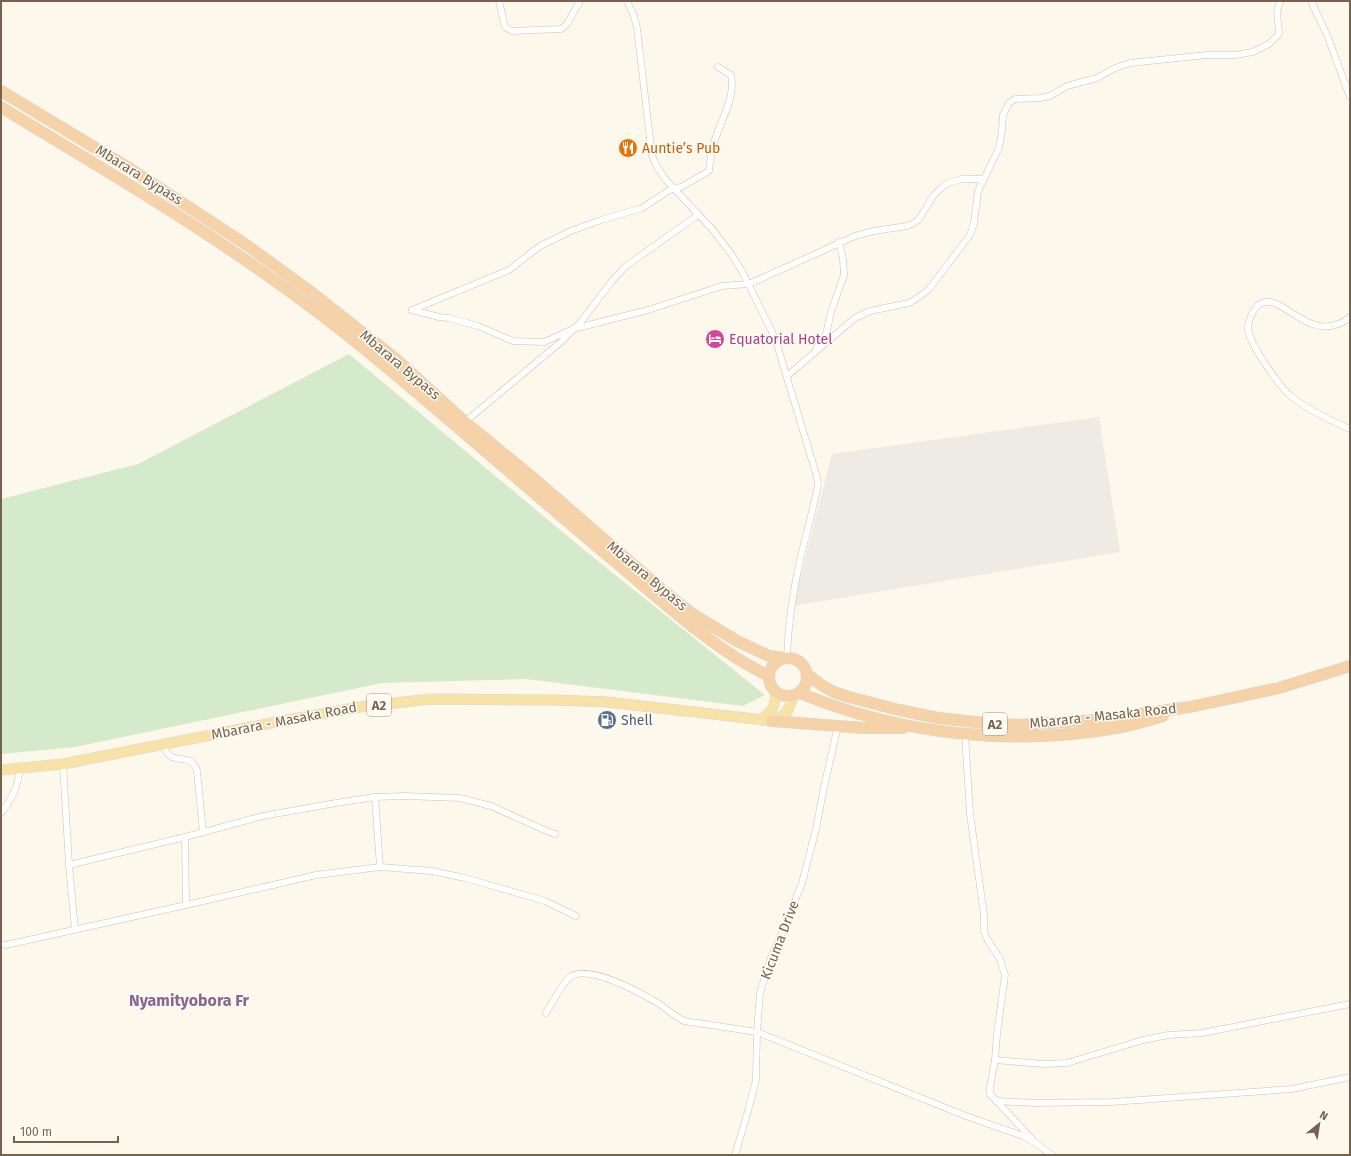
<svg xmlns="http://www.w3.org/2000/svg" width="1351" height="1156" font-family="'Fira Sans',sans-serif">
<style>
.industrial{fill:#eeeae4}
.green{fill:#d4eaca}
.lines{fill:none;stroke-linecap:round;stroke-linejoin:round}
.minor-casing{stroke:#cec1b1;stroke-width:7}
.primary-casing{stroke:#dcd6d1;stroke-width:11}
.trunk-casing{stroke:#dcd6d1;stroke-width:12}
.minor{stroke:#fff;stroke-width:6}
.primary{stroke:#f7e2a8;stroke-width:10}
.trunk{stroke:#f5d2a7;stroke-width:11}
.labels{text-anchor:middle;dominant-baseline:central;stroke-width:3;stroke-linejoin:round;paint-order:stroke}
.shield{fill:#fefbf3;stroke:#a09080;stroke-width:1}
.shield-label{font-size:13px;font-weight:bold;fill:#77624f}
.food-label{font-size:14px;fill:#c56008;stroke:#fefbf3;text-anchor:start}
.street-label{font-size:14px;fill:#77624f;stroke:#fefbf3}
.hotel-label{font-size:14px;fill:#b23c85;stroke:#fefbf3;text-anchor:start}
.service-label{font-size:14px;fill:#4e5e75;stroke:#fefbf3;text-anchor:start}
.quarter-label{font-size:16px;font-weight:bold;fill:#896792;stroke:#fefbf3}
</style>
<rect width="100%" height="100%" fill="#fcf8ec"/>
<path class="industrial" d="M1099 417 1120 552 793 606 832 454Z"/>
<path class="green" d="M349 354 583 549 765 695 743 706 526 679 382 683 75 747 1 754V499L138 464Z"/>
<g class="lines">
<g class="minor-casing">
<g id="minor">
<path d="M499 1 505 27 512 31 561 29 567 24 580 1"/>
<path d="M627 1 634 16 637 28 652 156 657 167 666 180 712 229 732 255 744 275 775 338 817 477 818 485C813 510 806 535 800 560 793 592 788 625 787 657"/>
<path d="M1311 1 1327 35 1350 97"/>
<path d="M412 310 439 317 449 318 478 326 513 341 544 342 573 329 648 310 722 286 749 284 855 236 874 231 907 226 914 223 919 219 934 195 941 188 948 183 962 179H983"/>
<path d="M412 310 509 270 540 246 571 231 598 221 642 208 673 188 681 187 709 171C710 163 711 154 713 146 719 123 736 99 731 75L718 67"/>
<path d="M1350 317C1312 348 1283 293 1262 303 1254 306 1248 320 1248 329 1249 343 1280 388 1292 397 1310 411 1329 420 1350 429"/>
<path d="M816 349 826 334 831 312 844 275 843 259 839 242"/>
<path d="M787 376 855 318 870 311 909 303 919 297 929 289 970 235 974 223 978 191 999 148 1002 131 1003 115 1009 103 1015 99 1040 98 1050 96 1067 86 1097 78 1115 68 1130 63 1207 55H1235L1253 52 1269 44 1279 34C1279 23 1274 10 1281 1"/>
<path d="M465 422 562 341 580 323 612 281 626 266 698 215"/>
<path d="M965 734 970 814 984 915V931L987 939 1000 959 1005 975 997 1034 995 1060 990 1087V1094L1032 1139"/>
<path d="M162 745C165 749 167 755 172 757 184 762 192 755 197 771L203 832"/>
<path d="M63 764 69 865 75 929"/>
<path d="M375 797 380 867"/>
<path d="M1 813C13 798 17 788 20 769"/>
<path d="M185 837 186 905"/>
<path d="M69 865 185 837 263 816 336 803 375 797 405 796 460 798 491 806 542 829 555 834"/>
<path d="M1 944 6 945 186 905 316 875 380 867 432 871 465 878 545 901 576 916"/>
<path d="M546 1013C551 1005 563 982 570 977 589 964 639 992 656 1002 666 1008 674 1016 684 1021L757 1032 966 1116 1023 1136 1034 1142 1052 1155"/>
<path d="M995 1060 1043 1064 1067 1063 1143 1040 1168 1035 1202 1033 1350 1004"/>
<path d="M996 1101 1035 1103 1111 1102 1292 1089 1350 1077"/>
<path d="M735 1155 748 1111 756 1080 757 1032 760 993 771 958 784 929 802 883 816 829 824 787 838 726"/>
</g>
</g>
<g class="primary-casing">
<g id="primary">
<path d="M761 720C774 710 775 707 776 691"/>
<path d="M1 770 63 764 282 721 360 707 431 699 554 700 607 702 772 721C787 716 789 710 793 695"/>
</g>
</g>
<g class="trunk-casing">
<g id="trunk">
<path d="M1 91 132 170 248 246 311 292 396 359 465 422 538 482 667 594 694 615 737 641 769 656 783 658"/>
<path d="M1 107C76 153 153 197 226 247 280 283 334 323 384 365 463 431 540 499 619 565 664 603 716 651 769 676"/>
<circle cx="788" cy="677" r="19"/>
<path d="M808 675 823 686 834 692 849 697 899 710 938 718 994 724 1018 725 1097 720 1190 707 1279 688 1350 666"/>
<path d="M800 693C901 735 1014 747 1122 727 1136 724 1150 720 1163 716"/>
<path d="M772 721 864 728H903"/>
</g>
</g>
<use href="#minor" class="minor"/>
<use href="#primary" class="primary"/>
<use href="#trunk" class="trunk"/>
</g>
<defs>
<g id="restaurant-disc" transform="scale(1)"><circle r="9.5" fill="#e8710a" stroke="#fefbf3"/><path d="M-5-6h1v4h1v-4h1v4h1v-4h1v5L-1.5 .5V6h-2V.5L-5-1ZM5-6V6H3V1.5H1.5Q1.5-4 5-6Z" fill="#fff"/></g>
<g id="hotel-disc" transform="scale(1)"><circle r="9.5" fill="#d1479c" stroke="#fefbf3"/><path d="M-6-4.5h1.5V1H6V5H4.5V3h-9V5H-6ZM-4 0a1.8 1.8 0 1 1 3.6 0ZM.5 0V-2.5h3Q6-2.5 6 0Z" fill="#fff"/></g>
<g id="fuel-disc" transform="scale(1)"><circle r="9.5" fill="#5c6f8a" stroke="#fefbf3"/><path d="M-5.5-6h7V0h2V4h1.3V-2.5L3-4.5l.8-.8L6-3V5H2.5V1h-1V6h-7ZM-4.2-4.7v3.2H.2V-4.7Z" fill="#fff"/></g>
</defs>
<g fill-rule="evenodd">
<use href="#restaurant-disc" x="628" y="148"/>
<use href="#hotel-disc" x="715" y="339"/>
<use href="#fuel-disc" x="607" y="720"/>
</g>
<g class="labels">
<g class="shield">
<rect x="367" y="694" width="24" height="22" rx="3"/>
<rect x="983" y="713" width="24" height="22" rx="3"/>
</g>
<g class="shield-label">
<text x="379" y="705">A2</text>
<text x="995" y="724">A2</text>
</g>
<g class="food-label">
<text x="642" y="148">Auntie’s Pub</text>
</g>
<g class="street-label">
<text transform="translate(139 175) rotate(32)">Mbarara Bypass</text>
<text transform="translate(400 365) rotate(40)">Mbarara Bypass</text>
<text transform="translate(647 576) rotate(40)">Mbarara Bypass</text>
<text transform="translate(1103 716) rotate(-6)">Mbarara - Masaka Road</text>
<text transform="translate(284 721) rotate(-11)">Mbarara - Masaka Road</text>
<text transform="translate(780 940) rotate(-69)">Kicuma Drive</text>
</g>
<g class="hotel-label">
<text x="729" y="339">Equatorial Hotel</text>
</g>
<g class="service-label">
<text x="621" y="720">Shell</text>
</g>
<g class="quarter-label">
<text x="189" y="1000">Nyamityobora Fr</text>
</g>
</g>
<rect width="1351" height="1156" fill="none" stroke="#77624f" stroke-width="4"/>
<g transform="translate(1319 1124) rotate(30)" stroke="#fefbf3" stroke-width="3" paint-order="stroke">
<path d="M0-3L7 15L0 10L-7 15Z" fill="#77624f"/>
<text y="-6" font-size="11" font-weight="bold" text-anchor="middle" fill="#77624f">N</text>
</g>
<path d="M14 1136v6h104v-6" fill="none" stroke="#77624f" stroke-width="2"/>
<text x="20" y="1136" font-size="12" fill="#77624f" stroke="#fefbf3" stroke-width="3" paint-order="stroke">100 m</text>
</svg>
